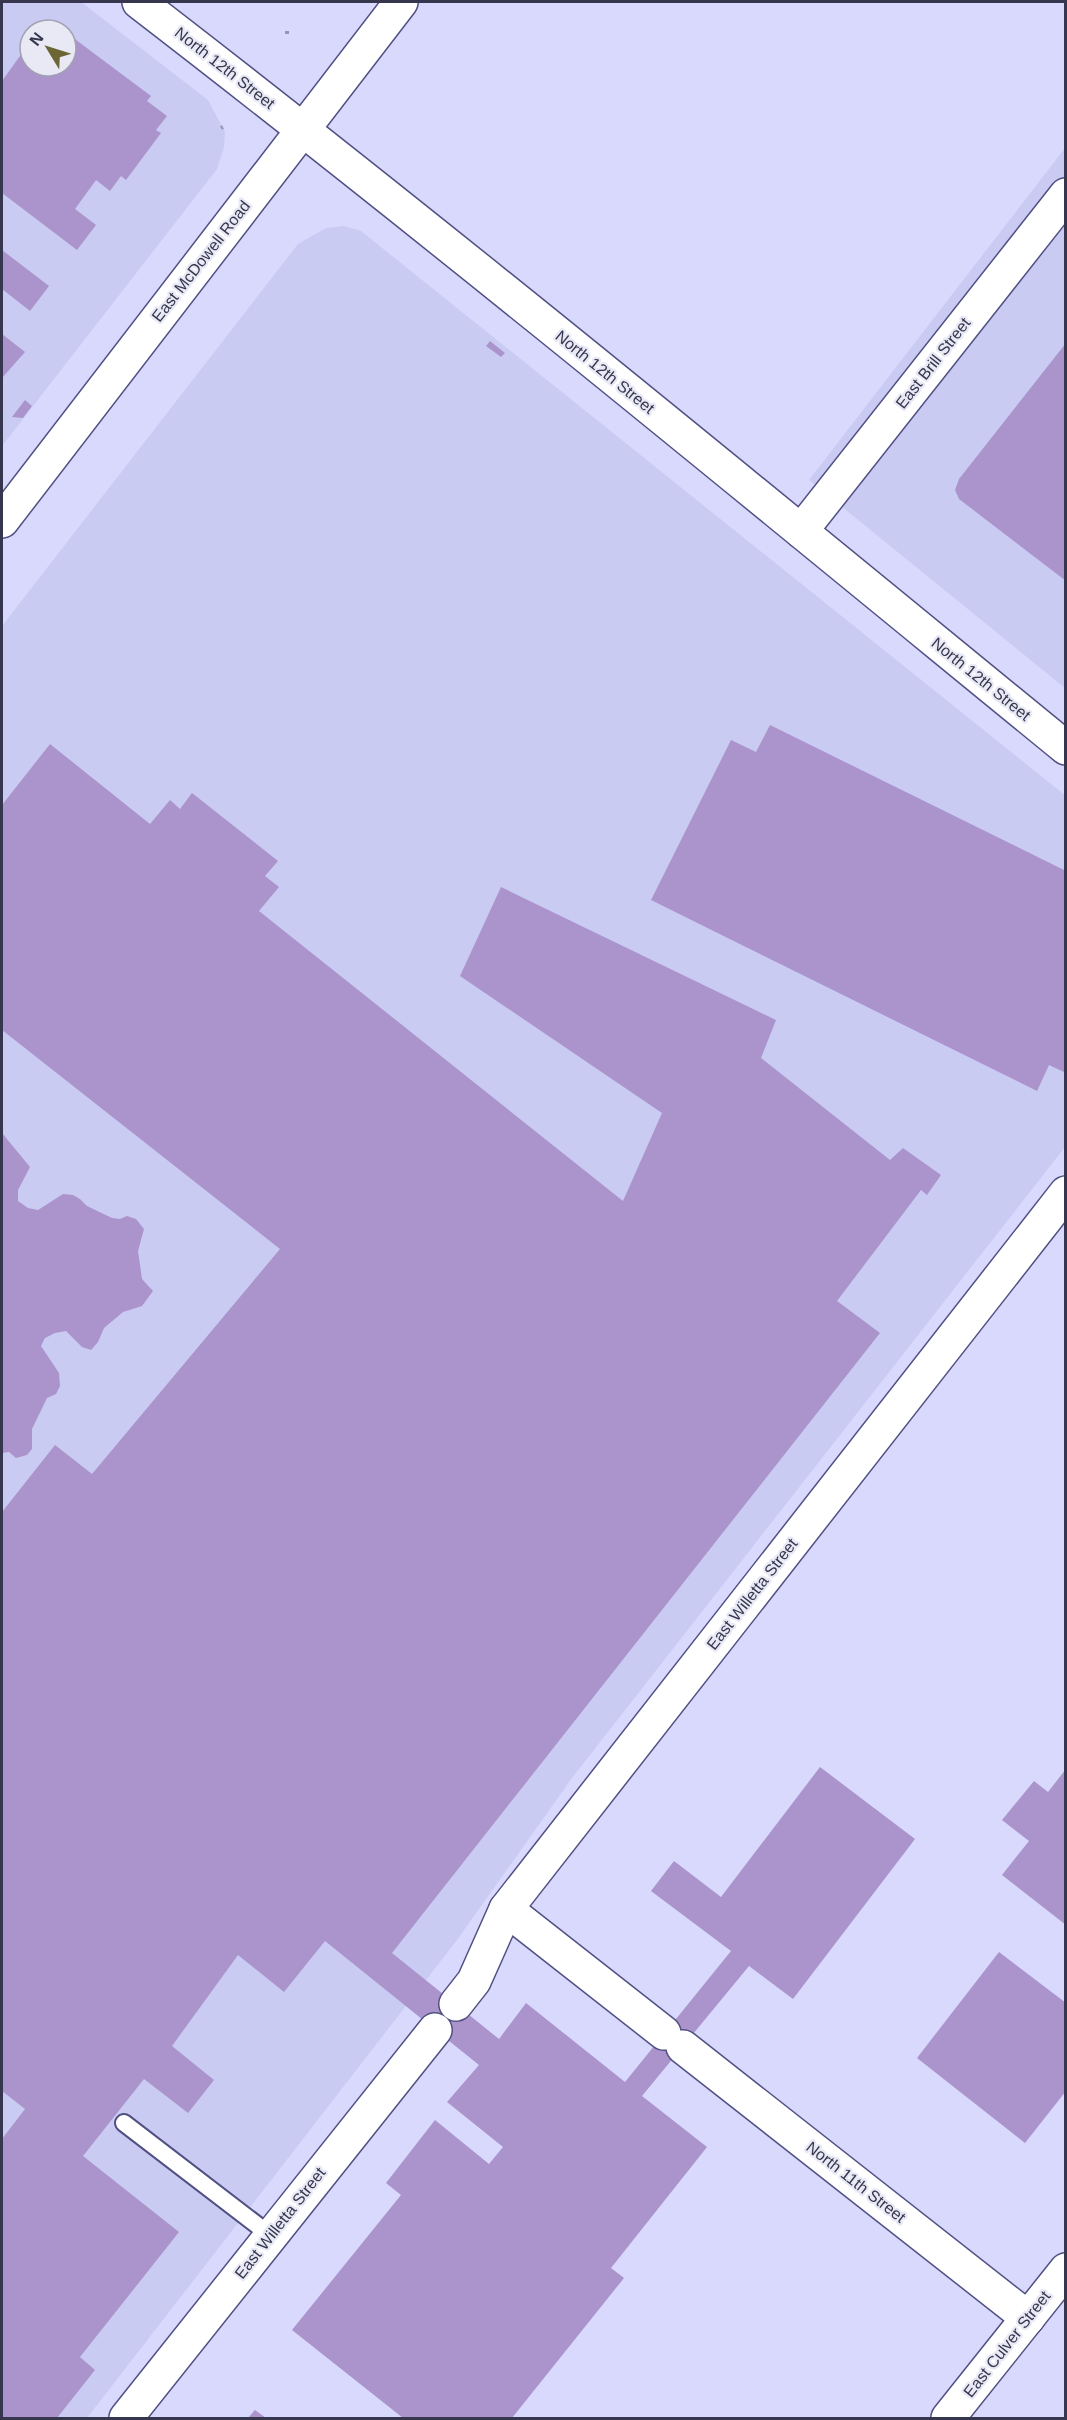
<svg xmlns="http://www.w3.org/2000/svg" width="1067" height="2420" font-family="Arial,sans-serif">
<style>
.built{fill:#c9cbf3;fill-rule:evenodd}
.building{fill:#ab94cb}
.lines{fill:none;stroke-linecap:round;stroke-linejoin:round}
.service-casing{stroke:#515083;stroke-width:20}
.minor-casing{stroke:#515083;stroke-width:36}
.tertiary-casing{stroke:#515083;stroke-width:36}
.primary-casing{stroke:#515083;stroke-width:36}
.path{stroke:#9595b4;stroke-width:4;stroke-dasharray:6 3;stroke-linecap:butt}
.service{stroke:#fff;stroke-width:16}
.minor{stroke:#fff;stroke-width:33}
.tertiary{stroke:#fff;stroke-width:33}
.primary{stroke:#fff;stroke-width:33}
.labels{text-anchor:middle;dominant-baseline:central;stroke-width:4.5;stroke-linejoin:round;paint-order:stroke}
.street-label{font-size:16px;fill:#36364e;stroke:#e8e9f5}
</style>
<rect width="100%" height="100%" fill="#d8d9fd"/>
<g class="built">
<path d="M2 2H81L208 100 225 132 224 147 217 169 2 446ZM30 30H66V66H30Z"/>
<path d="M1065 148V688L809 480Z"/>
<path d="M344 226 361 231 1066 796 1065 1147 572 1778 457 1940 87 2418H2V626L298 244 326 228Z"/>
</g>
<g class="building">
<path d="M68 34 151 96 147 101 167 116 156 130 161 133 126 180 121 176 110 191 96 180 75 209 96 225 77 250 2 193V81L30 42V66H66Z"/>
<path d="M2 250 49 286 30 311 2 289Z"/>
<path d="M2 334 25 352 2 378Z"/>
<path d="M490 341 505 353 501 357 486 346Z"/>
<path d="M1066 343V581L959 499 955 490 959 479Z"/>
<path d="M25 400 32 406 23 418 12 417Z"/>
<path d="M770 725 1066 871V1073L1049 1065 1037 1091 651 900 731 740 756 752Z"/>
<path d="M50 744 150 824 170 800 180 809 192 793 278 861 265 876 279 887 259 911 623 1201 662 1113 460 976 501 887 776 1020 761 1058 890 1160 903 1148 941 1175 927 1195 921 1190 837 1301 880 1333 392 1953 499 2039 526 2003 625 2082 731 1951 651 1891 674 1861 721 1897 820 1767 915 1839 793 1999 749 1966 642 2096 707 2147 611 2268 624 2278 512 2418H403L292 2330 401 2195 386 2183 435 2120 489 2164 503 2147 447 2102 479 2065 325 1941 284 1992 238 1955 172 2046 214 2080 188 2113 144 2079 83 2156 179 2232 80 2357 95 2370 57 2418H2V2139L25 2109 2 2091V1512L55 1445 92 1474 280 1249 2 1030V805Z"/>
<path d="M2 1133 30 1167 18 1190V1201L28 1208 38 1210 63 1194 73 1195 80 1199 87 1206 112 1218 120 1219 127 1216 136 1219 144 1229 138 1251 142 1279 153 1291 142 1306 123 1312 104 1328 98 1342 91 1350 82 1347 66 1331 55 1333 45 1338 41 1346 59 1373 60 1386 56 1394 47 1398 32 1429V1449L27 1455 16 1458 9 1452 2 1453Z"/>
<path d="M1066 1769V1925L1002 1875 1029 1841 1002 1820 1034 1781 1048 1792Z"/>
<path d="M999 1952 1066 2003V2091L1025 2143 917 2058Z"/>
<path d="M255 2410 266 2418H248Z"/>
</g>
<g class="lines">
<g class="service-casing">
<path id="service" d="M124 2123 270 2235"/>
</g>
<g class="minor-casing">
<g id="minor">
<path d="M801 531 1066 195"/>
<path d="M506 1909 664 2033"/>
<path d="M456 2004 474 1981 506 1909 1066 1193"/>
<path d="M683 2047 1028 2318"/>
<path d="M126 2418 435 2030"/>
<path d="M948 2418 1066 2270"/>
</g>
</g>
<g class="tertiary-casing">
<path id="tertiary" d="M139 2C453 244 759 497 1066 748"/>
</g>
<g class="primary-casing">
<path id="primary" d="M2 521 401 2"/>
</g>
<g class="path">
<path d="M287 34V31"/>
<path d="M221 128 223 127"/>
</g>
<use href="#service" class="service"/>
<use href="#minor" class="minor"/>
<use href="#tertiary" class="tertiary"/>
<use href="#primary" class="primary"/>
</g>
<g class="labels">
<g class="street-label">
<text transform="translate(225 68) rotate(38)">North 12th Street</text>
<text transform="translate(201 261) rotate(-52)">East McDowell Road</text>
<text transform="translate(933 363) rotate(-52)">East Brill Street</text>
<text transform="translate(605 372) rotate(39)">North 12th Street</text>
<text transform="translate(981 679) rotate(39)">North 12th Street</text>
<text transform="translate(752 1594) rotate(-52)">East Willetta Street</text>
<text transform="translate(856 2182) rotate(38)">North 11th Street</text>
<text transform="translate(280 2223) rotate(-52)">East Willetta Street</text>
<text transform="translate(1007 2344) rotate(-52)">East Culver Street</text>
</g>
</g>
<rect width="1067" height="2420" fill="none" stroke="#36364e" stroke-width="6"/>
<g transform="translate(48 48) rotate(308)"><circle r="28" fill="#e8e9f5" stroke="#a1a1b2" stroke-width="1.5"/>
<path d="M0-4.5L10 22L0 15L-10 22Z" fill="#6b6633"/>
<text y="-9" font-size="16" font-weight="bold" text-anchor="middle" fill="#36364e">N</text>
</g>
</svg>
